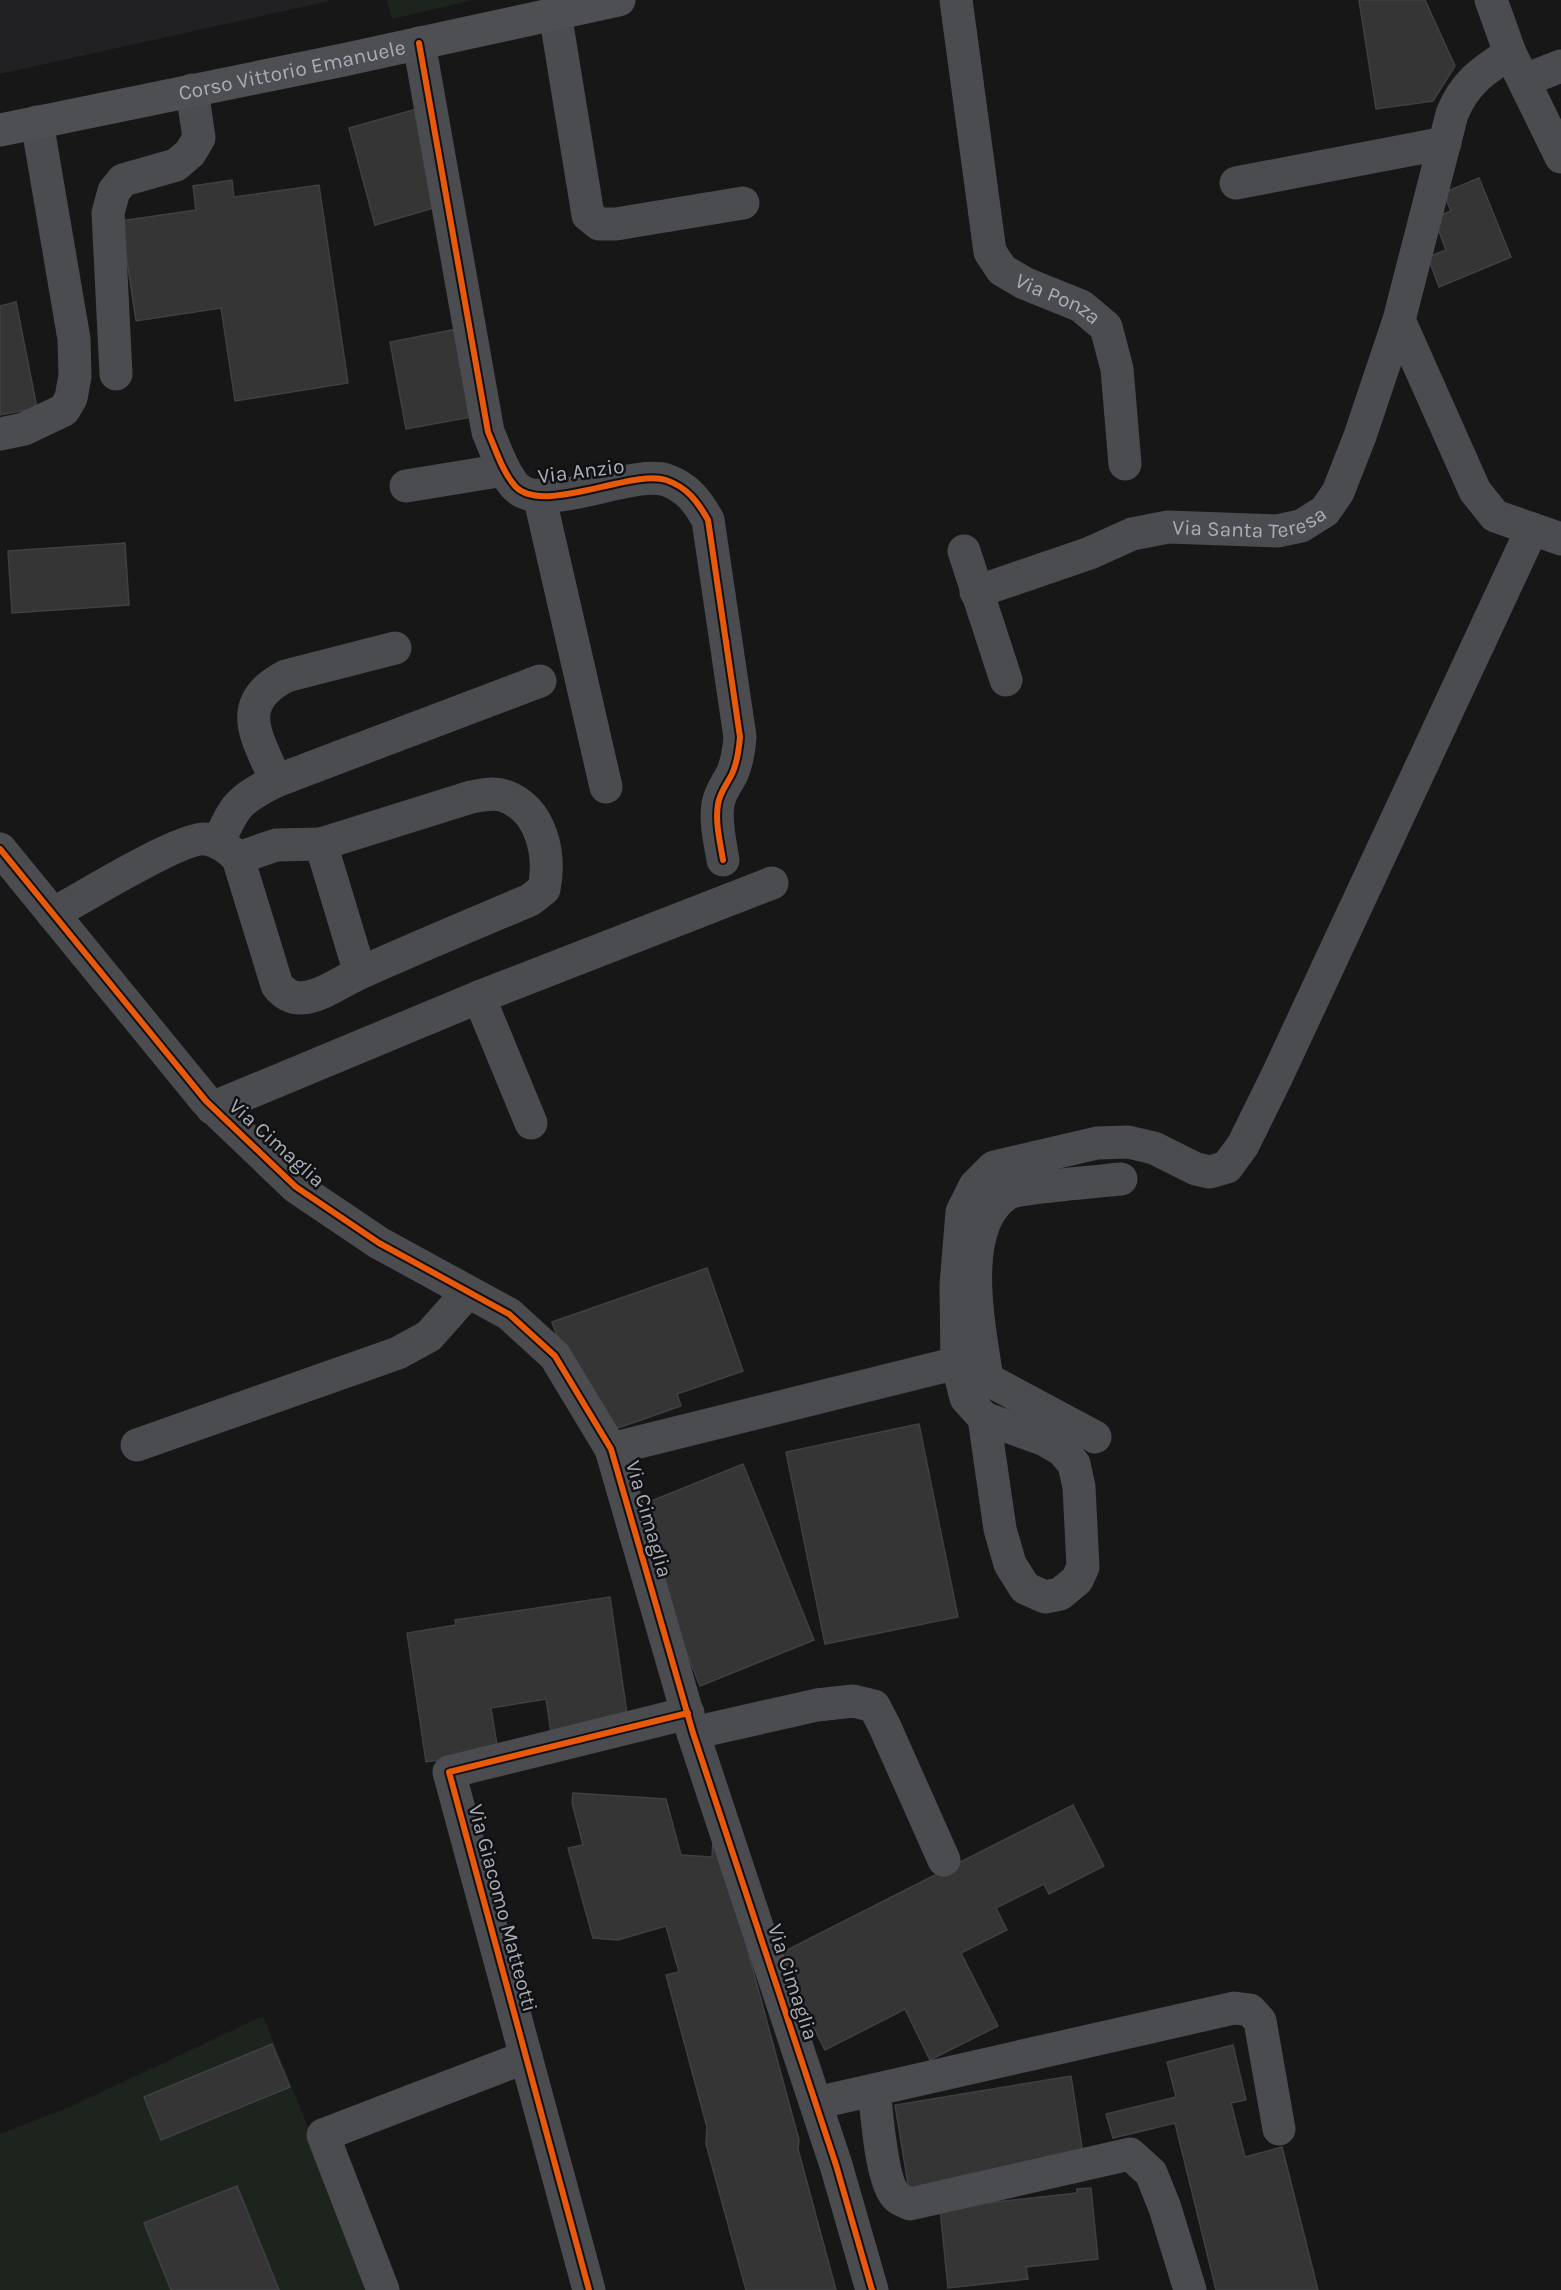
<svg xmlns="http://www.w3.org/2000/svg" width="1561" height="2290" font-family="Karla,sans-serif">
<style>
.built{fill:#212123}
.green{fill:#1d241e}
.building{fill:#353536;stroke:#3f4043;stroke-width:1.5}
.lines{fill:none;stroke-linecap:round;stroke-linejoin:round}
.minor{stroke:#4b4c50;stroke-width:33}
.major{stroke:#4d4f52;stroke-width:33}
.cycleway-casing{stroke:#111113;stroke-width:10}
.cycleway{stroke:#e8590c;stroke-width:6}
.labels{text-anchor:middle;dominant-baseline:central;stroke-width:5;stroke-linejoin:round;paint-order:stroke}
.street-label{font-size:21px;fill:#a8adb8;stroke:#111113}
</style>
<rect width="100%" height="100%" fill="#171717"/>
<path class="built" d="M0 0H329V1L0 74Z"/>
<g class="green">
<path d="M387 0H473L392 19Z"/>
<path d="M263 2016 374 2290H0V2134L74 2105Z"/>
</g>
<g class="building">
<path d="M1359 0H1425L1455 66 1433 101 1376 109Z"/>
<path d="M417 109 444 205 375 225 349 128Z"/>
<path d="M1479 178 1511 257 1439 287 1428 257 1446 250 1434 218 1451 211 1443 193Z"/>
<path d="M232 180 234 197 319 185 348 383 235 401 221 308 136 321 121 221 196 210 193 186Z"/>
<path d="M16 302 37 408 0 415V306Z"/>
<path d="M457 329 472 417 406 429 390 342Z"/>
<path d="M125 543 129 605 12 613 8 551Z"/>
<path d="M707 1268 743 1371 677 1394 681 1406 592 1437 552 1322Z"/>
<path d="M919 1424 958 1617 825 1644 786 1452Z"/>
<path d="M743 1464 814 1640 700 1686 629 1510Z"/>
<path d="M610 1597 630 1734 553 1746 546 1699 491 1708 498 1751 426 1762 407 1633 456 1625 455 1620Z"/>
<path d="M573 1793 666 1799 681 1855 712 1857 714 1826 799 2140 798 2149 836 2290H746L706 2144 707 2127 666 1975 679 1972 666 1926 618 1940 593 1938 568 1848 583 1845 572 1803Z"/>
<path d="M1073 1805 1104 1866 1049 1894 1044 1884 996 1908 1007 1930 961 1953 998 2026 930 2060 905 2009 825 2050 777 1955Z"/>
<path d="M272 2044 290 2087 161 2140 144 2097Z"/>
<path d="M1233 2045 1246 2100 1231 2103 1245 2157 1282 2147 1318 2290H1216L1175 2123 1113 2138 1106 2114 1176 2097 1167 2062Z"/>
<path d="M1071 2076 1085 2167 910 2196 895 2105Z"/>
<path d="M237 2186 279 2290H171L144 2223Z"/>
<path d="M1091 2188 1098 2259 1026 2267 1028 2279 948 2288 940 2208 1077 2193V2189Z"/>
</g>
<g class="lines">
<g class="minor">
<path id="s1" d="M956 0 990 252 1002 270 1024 283 1081 306 1106 327 1117 369 1125 464"/>
<path d="M1491 0 1510 53 1561 157"/>
<path d="M555 13 588 215 599 224H616L743 203"/>
<path d="M419 43 488 432C496 450 502 471 515 486 542 516 631 469 666 480 687 487 698 502 708 520L740 737C739 749 737 763 732 774 727 784 720 792 718 804 715 822 720 842 723 860"/>
<path d="M1510 53C1483 71 1465 82 1452 114L1399 320 1475 491 1495 516 1561 539"/>
<path d="M1525 80 1561 66"/>
<path d="M1236 183 1445 143"/>
<path d="M116 374 108 213 114 191 123 180 176 165 190 153 199 138 192 90"/>
<path d="M0 434 24 429 64 410 71 398 75 376 74 339 37 122"/>
<path d="M406 486 504 470"/>
<path d="M539 495 606 787"/>
<path d="M964 551 1006 680"/>
<path id="s2" d="M976 592 1090 553 1132 534 1168 527 1277 531 1301 526 1325 511 1338 492 1360 436 1399 320"/>
<path d="M276 781C258 738 232 704 286 676L395 648"/>
<path d="M218 843C235 805 238 800 276 781L540 681"/>
<path d="M0 849 206 1101 296 1187 379 1243 509 1314 555 1356 611 1449 693 1733 836 2165 872 2290"/>
<path d="M238 858 276 845 321 844"/>
<path d="M53 914C80 899 182 836 206 839 219 841 230 850 238 858L277 985C283 993 291 998 301 998 321 997 342 981 360 973 416 948 473 924 530 900L544 889C551 855 542 810 505 796 494 792 482 795 471 797L321 844 360 973"/>
<path d="M479 997 531 1123"/>
<path d="M212 1108 479 997 772 883"/>
<path d="M987 1379C980 1329 957 1227 1007 1194 1017 1188 1103 1181 1121 1179"/>
<path d="M984 1418 1000 1529 1010 1564 1025 1588 1045 1597 1060 1594 1077 1580 1083 1567 1079 1487 1074 1464 1062 1450 1045 1440 984 1418 966 1398 957 1363 956 1285 962 1212 975 1186 994 1167 1097 1143 1128 1142 1154 1148 1196 1169 1210 1172 1227 1167 1243 1145 1277 1076 1532 529"/>
<path d="M137 1445 398 1353 429 1336 468 1292"/>
<path d="M611 1449 957 1363 1095 1437"/>
<path d="M693 1733 817 1705 853 1701 874 1706 884 1725 944 1860"/>
<path d="M874 2090C877 2112 881 2183 897 2197 900 2200 906 2202 910 2204L1130 2154 1151 2173 1165 2208 1190 2290"/>
<path d="M816 2103 1234 2008 1250 2010 1260 2021 1279 2129"/>
<path d="M383 2290 323 2135 526 2057"/>
<path d="M589 2290 449 1772 688 1713"/>
</g>
<path class="major" id="s3" d="M0 130 343 60 619 0"/>
<g class="cycleway-casing">
<g id="cycleway">
<path d="M419 43 488 432C496 450 502 471 515 486 542 516 631 469 666 480 687 487 698 502 708 520L740 737C739 749 737 763 732 774 727 784 720 792 718 804 715 822 720 842 723 860"/>
<path d="M0 849 206 1101 296 1187 379 1243 509 1314 555 1356 611 1449 693 1733 836 2165 872 2290"/>
<path d="M589 2290 449 1772 688 1713"/>
</g>
</g>
<use href="#cycleway" class="cycleway"/>
</g>
<g class="labels">
<g class="street-label">
<text stroke="none"><textPath href="#s3" startOffset="298">Corso Vittorio Emanuele</textPath></text>
<text stroke="none"><textPath href="#s1" startOffset="339">Via Ponza</textPath></text>
<text transform="translate(581 471) rotate(-7)">Via Anzio</text>
<text stroke="none"><textPath href="#s2" startOffset="286">Via Santa Teresa</textPath></text>
<text transform="translate(277 1143) rotate(42)">Via Cimaglia</text>
<text transform="translate(649 1519) rotate(74)">Via Cimaglia</text>
<text transform="translate(503 1908) rotate(75)">Via Giacomo Matteotti</text>
<text transform="translate(793 1982) rotate(72)">Via Cimaglia</text>
</g>
</g>
</svg>
